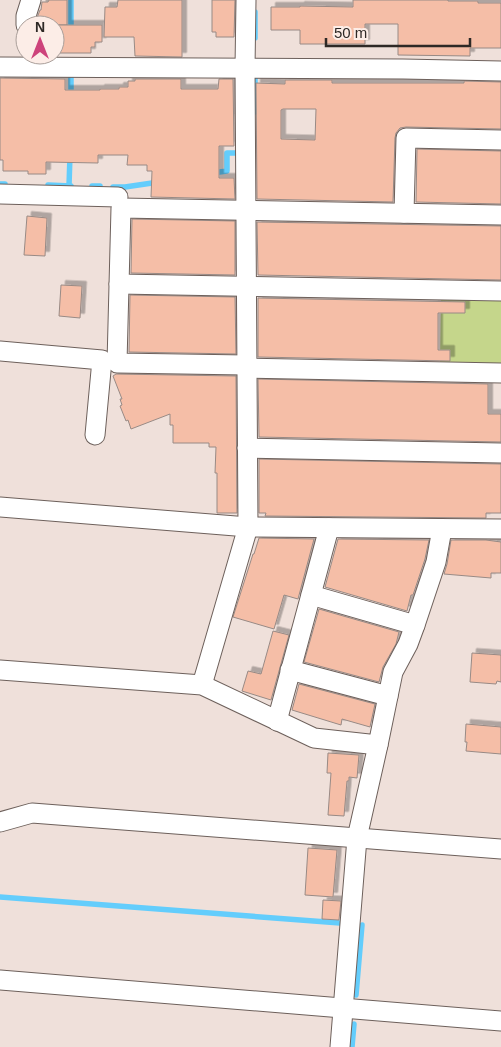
<svg xmlns="http://www.w3.org/2000/svg" width="501" height="1047" font-family="Arial,sans-serif">
<style>
.green{fill:#c5d68b}
.lines{fill:none;stroke-linecap:round;stroke-linejoin:round}
.stream{stroke:#63cdfc;stroke-width:5.5}
.building{fill:#f5bea7;stroke:#988a85;fill-rule:evenodd;filter:url(#shadow)}
.minor-casing{stroke:#6d605b;stroke-width:21}
.minor{stroke:#fff;stroke-width:19}
</style>
<defs>
<filter id="shadow"><feDropShadow dx="4.5" dy="-4.5" stdDeviation="0" flood-color="#0004"/></filter>
</defs>
<rect width="100%" height="100%" fill="#efe0da"/>
<path class="green" d="M441 297 501 298V364L440 363Z"/>
<g class="lines">
<g class="stream">
<path d="M255 12V38"/>
<path d="M71 33V0"/>
<path d="M71 96V78"/>
<path d="M255 112V78"/>
<path d="M212 173 227 171V153H242"/>
<path d="M0 184H5"/>
<path d="M48 185 71 186"/>
<path d="M69 186 70 155"/>
<path d="M92 186H100"/>
<path d="M113 187H125L159 182"/>
<path d="M0 897 340 923"/>
<path d="M356 995 362 925"/>
<path d="M352 1047 354 1024"/>
</g>
</g>
<g class="building">
<path d="M49 0H67V25H37V18L40 10H41L42 2H48Z"/>
<path d="M118 0H182V57L135 56 134 37H104L105 7H117Z"/>
<path d="M212 0H235L234 37H216V32H212Z"/>
<path d="M353 0H448V1H478V3H501V48H470V56L398 55V24H365V44H300V30H271V7H300V6L353 7Z"/>
<path d="M55 25H102V42H95V47H91V53H55Z"/>
<path d="M0 78 65 79V90H100V89H119V87H128V81H135V79H181V89H218L219 79H233L234 146H219V178H234L235 199 151 197 152 171H147V165H127L128 155H98V163L46 162V174H28V171H3V160H0Z"/>
<path d="M285 80H332V83H464V81L501 82V129L406 127 400 128 396 133 395 138 393 202 257 199 256 83 285 84ZM283 109H316L315 140 281 139V110Z"/>
<path d="M417 149 501 151V204L416 202Z"/>
<path d="M27 216 47 218 45 256 24 255Z"/>
<path d="M132 219 235 221V275L131 273Z"/>
<path d="M257 222 501 226V280L258 275Z"/>
<path d="M61 285 82 286 80 318 59 316Z"/>
<path d="M130 295 235 297 236 354 129 352Z"/>
<path d="M258 298 465 302V313H438V350H450V361L258 357Z"/>
<path d="M116 374 236 376 237 513H217V473H215L216 447H209V443H173V425H170V414L131 429 128 420 126 421 120 406 122 405 120 399H122L113 376Z"/>
<path d="M258 379 488 384V414H501V442L259 437Z"/>
<path d="M259 459 501 464V513H486V518L265 516 266 513H259Z"/>
<path d="M259 538 314 539 298 599 284 595 274 629 233 617 253 554H254Z"/>
<path d="M338 539 429 540 425 559 413 595H411L407 611 325 587Z"/>
<path d="M451 540H486L501 542V573H491V578L444 574 447 564Z"/>
<path d="M319 609 399 632 396 644 383 667 379 682 304 662Z"/>
<path d="M273 631 289 635 271 700 242 691 248 671 261 674Z"/>
<path d="M472 653 501 655V682L497 681 496 684 470 682Z"/>
<path d="M299 684 375 704 370 727 342 719 341 725 292 710Z"/>
<path d="M466 724 501 727V754L466 751 467 742H465Z"/>
<path d="M328 753 359 755 357 778 349 777V781H347L344 816 328 815 331 773H327Z"/>
<path d="M308 848 337 850 333 897 305 895Z"/>
<path d="M323 900 341 901 339 920 322 919Z"/>
</g>
<g class="lines">
<g class="minor-casing">
<g id="minor">
<path d="M26 25V16L31 0"/>
<path d="M0 67 403 69 501 71"/>
<path d="M0 194 118 197"/>
<path d="M404 213 406 138 501 140"/>
<path d="M119 284 501 291"/>
<path d="M0 351 102 360 95 435"/>
<path d="M246 365 117 363 121 208 501 215"/>
<path d="M246 368 501 373"/>
<path d="M247 448 501 453"/>
<path d="M0 507 248 527 501 529"/>
<path d="M311 595 415 625"/>
<path d="M0 670 202 685 314 738 378 745"/>
<path d="M290 670 388 696"/>
<path d="M202 685 248 527 245 68 246 0"/>
<path d="M277 721 329 528"/>
<path d="M0 822 32 813 501 849"/>
<path d="M0 980 501 1021"/>
<path d="M340 1047 357 838 378 745 393 672 408 644 415 625 436 562 442 529"/>
</g>
</g>
<use href="#minor" class="minor"/>
</g>
<g transform="translate(40 40)"><circle r="24" fill="#fcede7" stroke="#aa9f9a"/>
<path d="M0-4L9 19L0 12L-9 19Z" fill="#cd437b"/>
<text y="-8" font-size="14" font-weight="bold" text-anchor="middle" fill="#2e2926">N</text>
</g>
<path d="M326 38v8h144v-8" fill="none" stroke="#2e2926" stroke-width="2.5"/>
<text x="334" y="38" font-size="15" fill="#2e2926" stroke="#fcede7" stroke-width="4" paint-order="stroke">50 m</text>
</svg>
